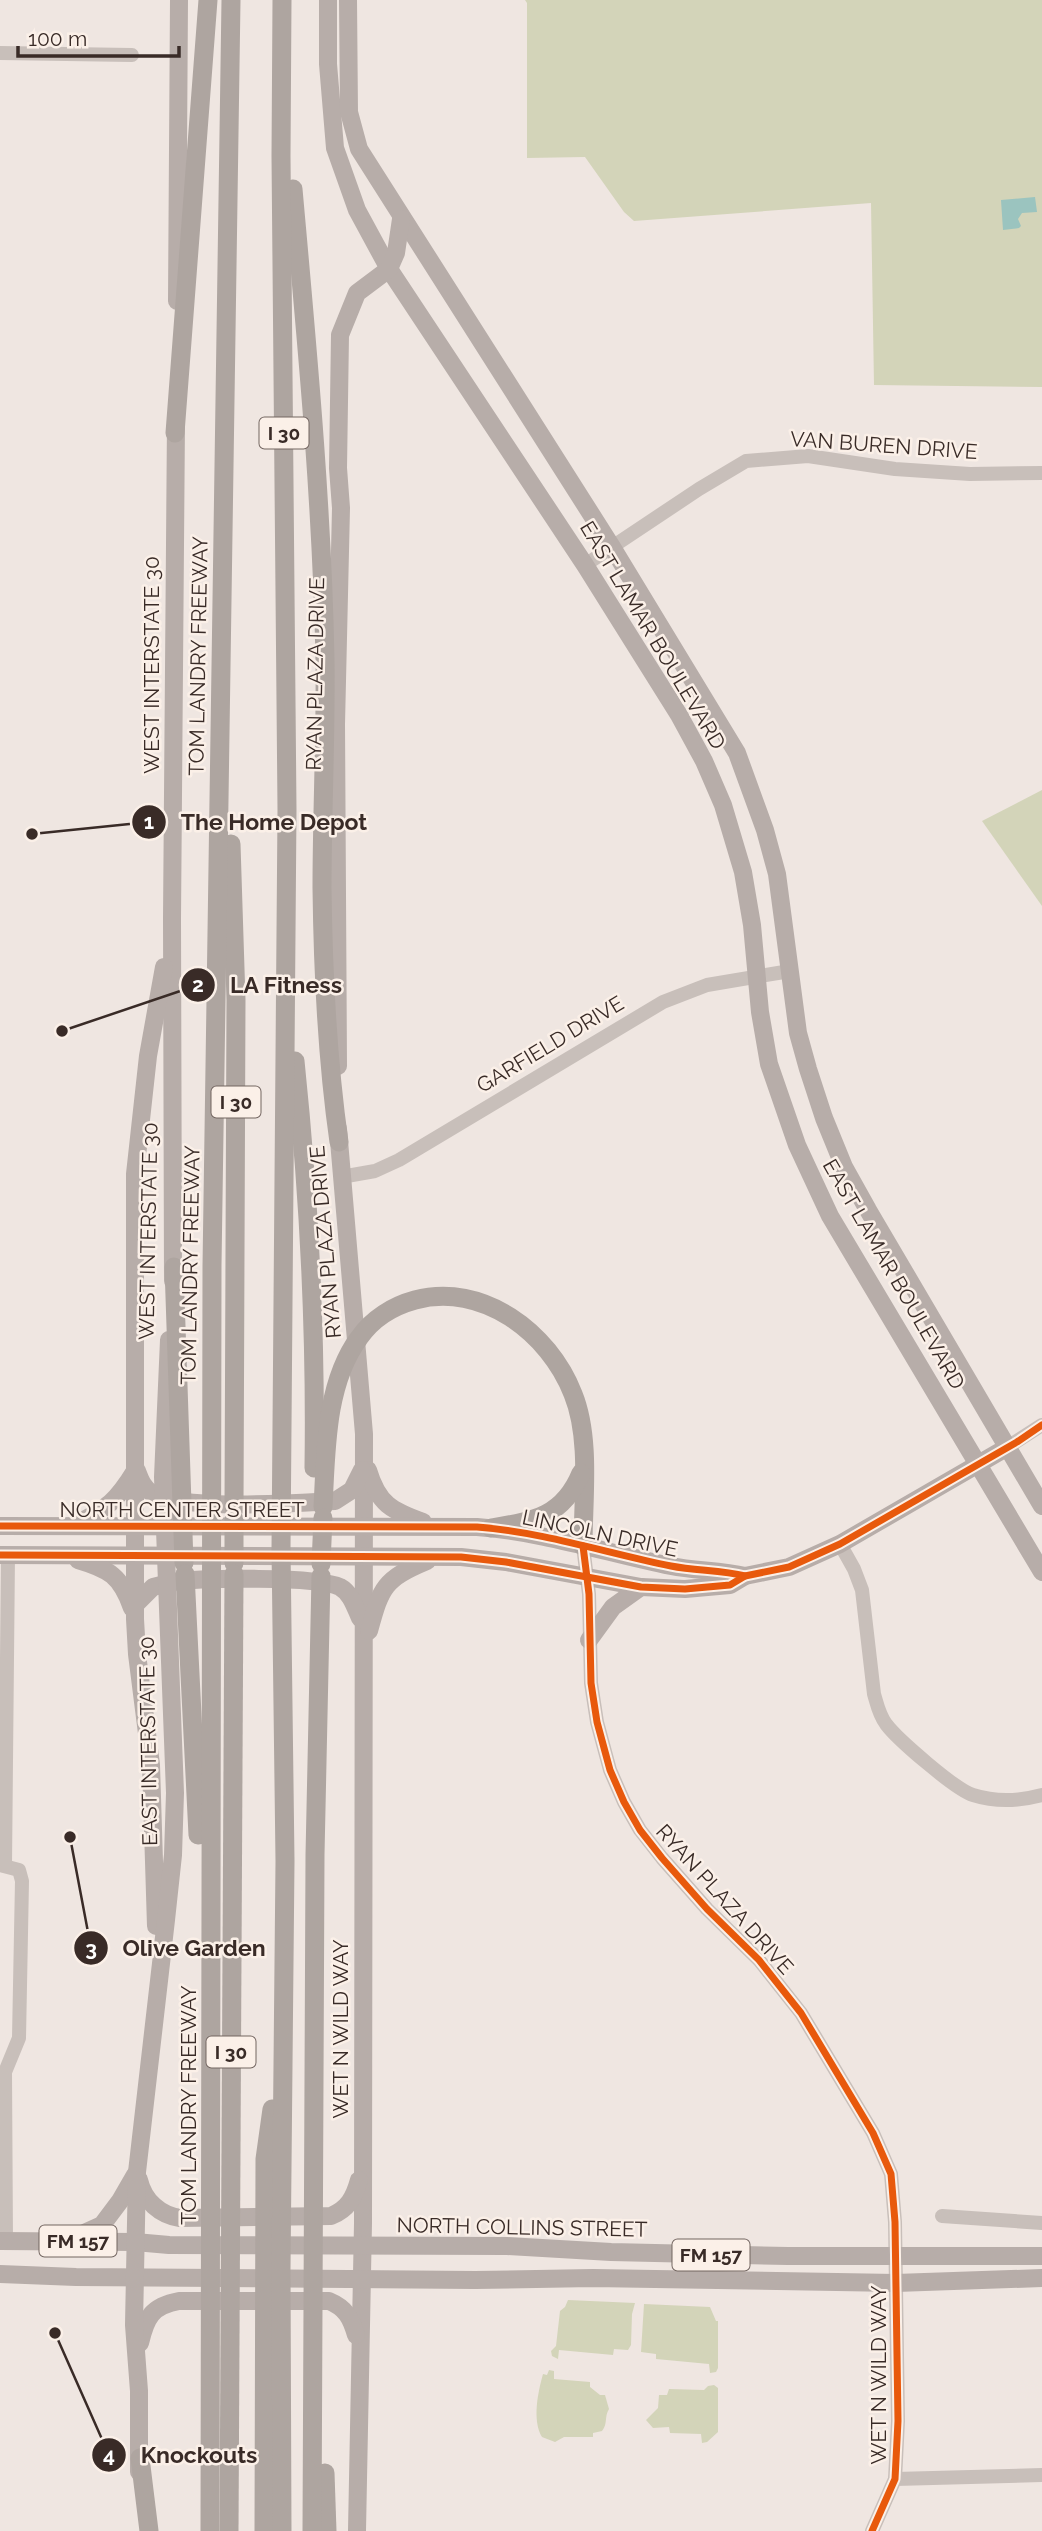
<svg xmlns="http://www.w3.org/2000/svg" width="1042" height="2531" font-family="Raleway,sans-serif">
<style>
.green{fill:#d3d4b9}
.water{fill:#9bc4bf}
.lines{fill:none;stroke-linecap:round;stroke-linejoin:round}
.minor{stroke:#c8bfba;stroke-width:14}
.major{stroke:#b7ada9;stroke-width:18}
.highway{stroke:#aea5a0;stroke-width:19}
.cycleway-casing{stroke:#fbf0e8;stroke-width:11}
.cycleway{stroke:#e8590c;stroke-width:7}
.labels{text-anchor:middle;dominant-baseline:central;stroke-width:5;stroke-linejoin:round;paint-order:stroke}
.shield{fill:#fbf0e8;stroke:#736661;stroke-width:2}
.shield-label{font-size:19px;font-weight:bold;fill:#392b27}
.street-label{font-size:21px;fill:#392b27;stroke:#fbf0e8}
.leader{fill:none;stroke:#392b27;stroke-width:2.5}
.callout-dot{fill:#392b27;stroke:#fbf0e8;stroke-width:2.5}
.mark-label{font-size:21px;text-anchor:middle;font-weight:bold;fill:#fff}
.callout-label{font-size:23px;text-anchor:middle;font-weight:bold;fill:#392b27;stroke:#fbf0e8;stroke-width:5;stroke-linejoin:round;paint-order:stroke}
</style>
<rect width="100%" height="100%" fill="#efe6e1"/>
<g class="green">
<path d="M525 0H1042V387L874 385 871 203 634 221 624 212 585 157 527 158V3Z"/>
<path d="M1042 790V906L982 821Z"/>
<path d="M568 2300 635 2303 632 2314 631 2345 628 2350 614 2349 613 2355 559 2350 558 2359 552 2356 551 2351 556 2346 560 2311 565 2307Z"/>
<path d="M644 2304 710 2307 716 2321H718V2368L716 2372 710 2373 709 2364 656 2359V2354L641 2352Z"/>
<path d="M549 2370 554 2371V2379L590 2382V2387L600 2395H605L609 2409C604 2417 608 2424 602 2431L593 2433V2437H564L555 2442 542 2437C532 2420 538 2392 543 2374L547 2375Z"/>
<path d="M714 2385 718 2388V2432L707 2442 702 2443 701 2434 670 2433 669 2427 653 2428 646 2420 658 2408 659 2395H667L669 2389 704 2390 708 2386Z"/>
</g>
<path class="water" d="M1035 197 1037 212 1022 213 1018 219 1021 226 1019 228 1003 230 1001 200Z"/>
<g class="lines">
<g class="minor">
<path d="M0 53 132 55"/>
<path d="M585 565 699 489 746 461 808 456 895 469 970 474 1042 473"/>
<path d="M341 1177 375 1171 399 1160 663 1002 707 985 790 971"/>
<path d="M1006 1448 1042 1425"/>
<path d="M840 1544 854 1569 862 1590 874 1694C877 1704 879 1715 886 1724 897 1739 956 1790 973 1795 995 1802 1020 1801 1042 1795"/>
<path d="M583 1546 589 1594 591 1683 597 1722 610 1770 624 1802 640 1830 662 1858 707 1909 759 1960 801 2013 873 2133 891 2174 895 2222 898 2421 895 2479 872 2531"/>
<path d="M0 1865 19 1870 22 1881 19 2038 5 2072 6 2241"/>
<path d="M5 1865 8 1555"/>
<path d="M942 2216 1042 2223"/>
<path d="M895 2479 1042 2475"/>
</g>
<g class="major">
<path d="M328 0V64L335 148 357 210 389 269 585 565 679 715 704 761 723 805 743 872 752 925 760 1012 769 1064 797 1145 830 1216 1042 1572"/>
<path d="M348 0 349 112 359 149 612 547 737 753 765 830 777 874 798 1033 808 1069 824 1118 844 1167 868 1210 1042 1506"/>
<path d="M177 301 179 0"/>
<path d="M338 1066 336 724 341 508 338 468 340 335 357 293 389 269 396 253 401 219"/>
<path d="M338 1129 364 1434 363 2223 357 2531"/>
<path d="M173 1281 172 919 176 420"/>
<path d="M368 1470C378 1504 392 1511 423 1522"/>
<path d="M137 1471C140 1479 143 1488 152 1493 185 1511 294 1503 335 1501L352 1490 362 1470"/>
<path d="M77 1524C108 1507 116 1502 135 1471"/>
<path d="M0 1526 477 1527C543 1532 607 1553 671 1566 696 1571 721 1570 745 1576"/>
<path d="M0 1555 461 1557 506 1562 641 1587 685 1589 730 1585 745 1576 789 1567 840 1544 1006 1448"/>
<path d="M78 1560C109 1569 121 1576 132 1608"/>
<path d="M135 1605 153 1587 173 1582C201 1578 318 1576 340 1587 351 1593 355 1607 360 1618"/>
<path d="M369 1631C381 1587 384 1579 427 1561"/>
<path d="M589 1640 613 1607 641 1587"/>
<path d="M156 1926 151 1765 137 1654 135 1619V1174L148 1056 164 967"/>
<path d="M139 2180C144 2201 160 2215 180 2218L331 2216C348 2209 354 2198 359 2180"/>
<path d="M71 2239 102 2225 120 2201 135 2175"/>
<path d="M0 2241 135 2242 169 2245 507 2246 611 2252 788 2256H1042"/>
<path d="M0 2274 76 2277 475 2280 593 2278 896 2283 1042 2278"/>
<path d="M140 2343C146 2317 152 2306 179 2301H329C346 2308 351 2318 356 2335"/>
<path d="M139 2472V2391L134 2325 137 2172 166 1920 173 1855 175 1793 163 1477 169 1340"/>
</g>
<g class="highway">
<path d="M293 189C307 346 322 502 325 660 326 736 322 812 322 888 323 973 327 1058 339 1142"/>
<path d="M175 433 208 0"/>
<path d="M231 844 236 1000 234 1507"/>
<path d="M295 1061C309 1196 316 1332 314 1468"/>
<path d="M174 1267 184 1563"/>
<path d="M323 1507C326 1452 325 1384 359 1338 372 1319 393 1306 415 1300 482 1282 549 1332 573 1394 591 1438 583 1499 583 1546"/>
<path d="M491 1528C533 1521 563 1517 581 1473"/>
<path d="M234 1563V1519"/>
<path d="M321 1564 323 1518"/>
<path d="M185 1574 198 1835"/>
<path d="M140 2458 149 2531"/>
<path d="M325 2473 327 2531"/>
<path d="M210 2531 212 1266 231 0"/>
<path d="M229 2531 234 1574"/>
<path d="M264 2531 265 2159 272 2109"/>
<path d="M282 2531 281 2269 285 1861 281 1549 287 810 281 156 282 0"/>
<path d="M312 2531 315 1855 321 1576"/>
</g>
<g class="cycleway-casing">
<g id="cycleway">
<path d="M0 1526 477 1527C543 1532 607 1553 671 1566 696 1571 721 1570 745 1576"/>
<path d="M583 1546 589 1594 591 1683 597 1722 610 1770 624 1802 640 1830 662 1858 707 1909 759 1960 801 2013 873 2133 891 2174 895 2222 898 2421 895 2479 872 2531"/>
<path d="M0 1555 461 1557 506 1562 641 1587 685 1589 730 1585 745 1576 789 1567 840 1544 1017 1442 1042 1425"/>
</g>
</g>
<use href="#cycleway" class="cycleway"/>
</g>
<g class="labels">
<g class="shield">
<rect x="259.5" y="417.5" width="49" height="31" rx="5"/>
<rect x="211.5" y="1086.5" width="49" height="31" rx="5"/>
<rect x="206.5" y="2036.5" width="49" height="31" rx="5"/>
<rect x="39.5" y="2225.5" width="77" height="31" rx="5"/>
<rect x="672.5" y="2239.5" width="77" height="31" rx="5"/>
</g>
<g class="shield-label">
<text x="284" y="433">I 30</text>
<text x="236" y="1102">I 30</text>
<text x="231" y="2052">I 30</text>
<text x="78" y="2241">FM 157</text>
<text x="711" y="2255">FM 157</text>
</g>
<g class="street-label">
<text transform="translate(884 445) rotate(4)">VAN BUREN DRIVE</text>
<text transform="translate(653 635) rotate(59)">EAST LAMAR BOULEVARD</text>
<text transform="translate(198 656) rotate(-89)">TOM LANDRY FREEWAY</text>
<text transform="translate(151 665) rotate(-90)">WEST INTERSTATE 30</text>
<text transform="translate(315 674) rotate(-89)">RYAN PLAZA DRIVE</text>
<text transform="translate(550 1044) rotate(-31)">GARFIELD DRIVE</text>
<text transform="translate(148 1231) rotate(-89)">WEST INTERSTATE 30</text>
<text transform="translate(325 1242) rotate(-95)">RYAN PLAZA DRIVE</text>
<text transform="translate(190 1265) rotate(-89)">TOM LANDRY FREEWAY</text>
<text transform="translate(894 1274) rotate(60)">EAST LAMAR BOULEVARD</text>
<text x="182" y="1509">NORTH CENTER STREET</text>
<text transform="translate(600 1533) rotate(12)">LINCOLN DRIVE</text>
<text transform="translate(148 1741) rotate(-91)">EAST INTERSTATE 30</text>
<text transform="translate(725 1899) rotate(48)">RYAN PLAZA DRIVE</text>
<text transform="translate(340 2029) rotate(-90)">WET N WILD WAY</text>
<text transform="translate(188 2105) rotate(-90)">TOM LANDRY FREEWAY</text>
<text transform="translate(522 2227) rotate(1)">NORTH COLLINS STREET</text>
<text transform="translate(878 2375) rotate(-90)">WET N WILD WAY</text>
</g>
</g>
<path class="leader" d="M32 834L149 822M62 1031L198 985M70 1837L91 1948M55 2333L109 2455"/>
<g class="callout-dot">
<circle cx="32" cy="834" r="7"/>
<circle cx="62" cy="1031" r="7"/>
<circle cx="70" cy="1837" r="7"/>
<circle cx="55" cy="2333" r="7"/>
<circle cx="149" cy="822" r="18"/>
<circle cx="198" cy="985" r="18"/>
<circle cx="91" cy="1948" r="18"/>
<circle cx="109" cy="2455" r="18"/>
</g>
<g class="mark-label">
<text x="149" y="829">1</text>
<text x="198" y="992">2</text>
<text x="91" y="1956">3</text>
<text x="109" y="2462">4</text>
</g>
<g class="callout-label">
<text x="274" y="830">The Home Depot</text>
<text x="286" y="993">LA Fitness</text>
<text x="194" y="1956">Olive Garden</text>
<text x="199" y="2463">Knockouts</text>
</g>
<path d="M18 46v10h161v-10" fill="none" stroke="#392b27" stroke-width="3.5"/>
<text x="28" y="46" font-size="21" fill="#392b27" stroke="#fbf0e8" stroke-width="5" paint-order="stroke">100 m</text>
</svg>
